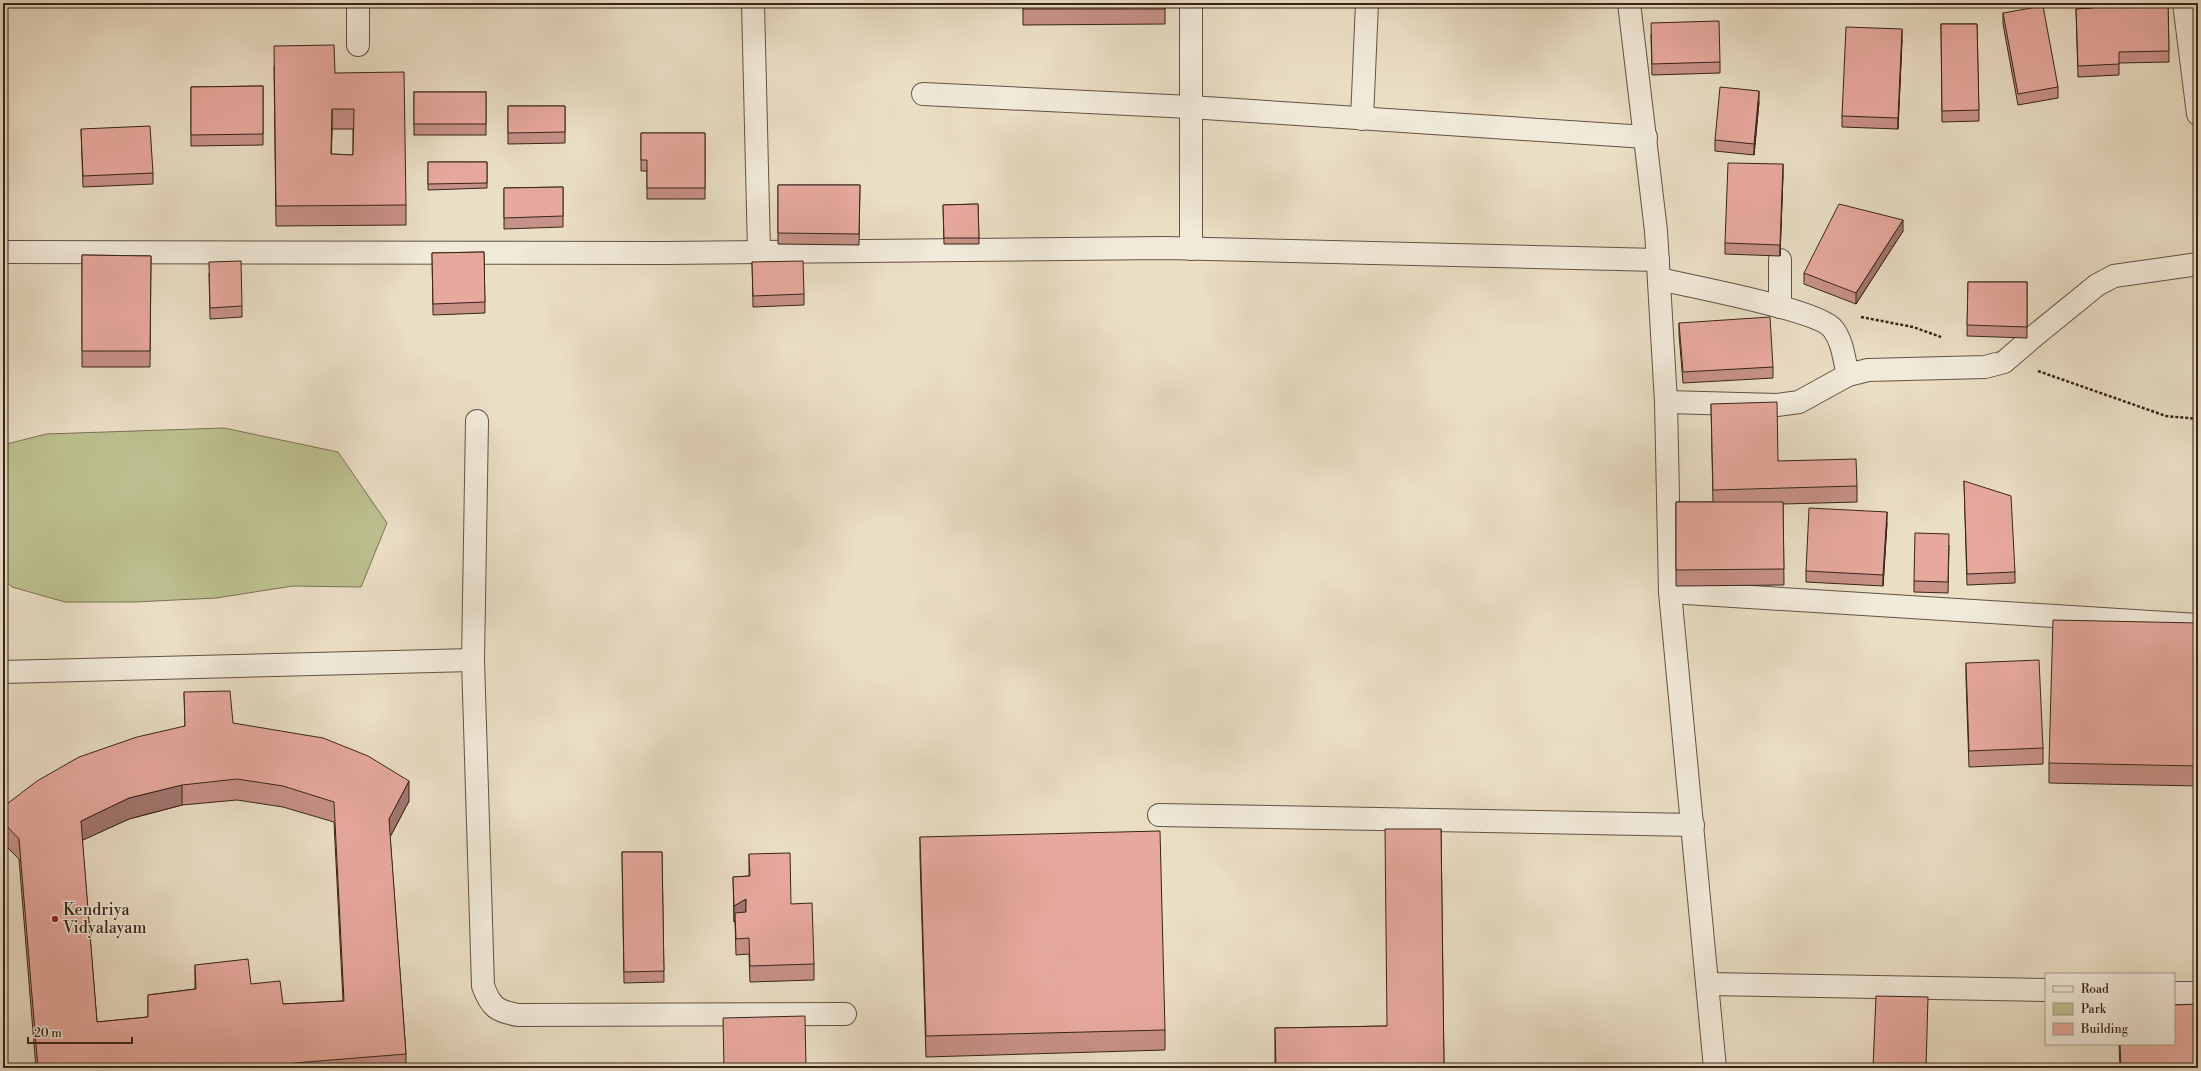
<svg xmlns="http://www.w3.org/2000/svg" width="2201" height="1071" font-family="'Libre Bodoni',serif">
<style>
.green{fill:#bdc090;stroke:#7a7254}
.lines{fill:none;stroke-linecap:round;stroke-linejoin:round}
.minor-casing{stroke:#645244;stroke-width:24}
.path{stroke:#372419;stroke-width:2.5;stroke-dasharray:3 2;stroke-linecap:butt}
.minor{stroke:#f1ead9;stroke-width:22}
.minor-bridge-casing{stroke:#645244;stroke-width:24;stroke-linecap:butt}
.minor-bridge{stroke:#f1ead9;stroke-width:22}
.wall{fill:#c79188;stroke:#372419;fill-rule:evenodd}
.shaded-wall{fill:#a2766f;stroke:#372419}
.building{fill:#e7a99e;stroke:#372419;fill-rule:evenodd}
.poi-dot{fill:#8f2418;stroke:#f1ead9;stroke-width:1.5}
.labels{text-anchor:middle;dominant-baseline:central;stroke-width:3;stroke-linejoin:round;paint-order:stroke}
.poi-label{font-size:16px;fill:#372419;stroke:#f1ead9;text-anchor:start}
</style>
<rect width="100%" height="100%" fill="#eadec5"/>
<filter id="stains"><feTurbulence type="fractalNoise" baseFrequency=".005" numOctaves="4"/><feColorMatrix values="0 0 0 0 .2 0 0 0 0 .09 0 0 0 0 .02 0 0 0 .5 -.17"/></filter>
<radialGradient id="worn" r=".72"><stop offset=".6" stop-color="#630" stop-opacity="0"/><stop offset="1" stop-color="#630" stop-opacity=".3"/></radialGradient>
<path class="green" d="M224 428 338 452 387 523 361 587 293 586 216 598 135 602H65L12 587 3 579V445L46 434Z"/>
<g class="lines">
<g class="minor-casing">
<g id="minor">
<path d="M753 3 759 252"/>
<path d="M1191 3V249"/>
<path d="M1629 3 1656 231 1666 402 1670 592 1715 1068"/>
<path d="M2184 3 2198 114"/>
<path d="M358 45V3"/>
<path d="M923 94 1190 107 1646 137"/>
<path d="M1362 119 1367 3"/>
<path d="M3 252 664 253 1166 248 1658 260"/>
<path d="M1780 260V307"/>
<path d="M1659 279C1689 286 1819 310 1833 329 1843 342 1844 360 1848 375"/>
<path d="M2033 337 2097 285 2114 276 2198 264"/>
<path d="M1666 402 1777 405 1799 402 1848 375 1868 370 1985 367 2004 362"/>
<path d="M477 421 473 660 483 986C491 1007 496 1011 518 1015L845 1014"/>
<path d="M1670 592 2198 625"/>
<path d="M3 672 473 660"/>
<path d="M1159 815 1693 825"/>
<path d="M1708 984 2046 990"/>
<path d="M2174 993H2198"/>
</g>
</g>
<g class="path">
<path d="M1861 317 1913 327 1941 337"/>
<path d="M2038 371 2166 416 2198 419"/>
</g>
<use href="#minor" class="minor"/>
<g class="minor-bridge-casing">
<path id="minor-bridge" d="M2004 362 2033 337"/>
</g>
<use href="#minor-bridge" class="minor-bridge"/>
</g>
<g class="wall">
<path d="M1023 3H1165V24L1023 25Z"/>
<path d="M2092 3H2168L2169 62 2119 63V75L2078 77 2076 9 2092 8Z"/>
<path d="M2003 13 2058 87V98L2018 105 2003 24Z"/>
<path d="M1941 24H1977L1979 121 1942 122Z"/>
<path d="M1651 34 1720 62V73L1652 75Z"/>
<path d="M1902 40 1898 129 1842 127V116Z"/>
<path d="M274 66 335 73 406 205V225L276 226ZM332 129H353V155L331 154Z"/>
<path d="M3 80 7 143V159H3Z"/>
<path d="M263 86V145L191 146V87Z"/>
<rect x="414" y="92" width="72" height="43"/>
<path d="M1759 102 1754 155 1715 151V140Z"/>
<path d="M508 106H565V143L508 144Z"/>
<path d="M81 129 153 173V184L83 187Z"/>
<path d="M641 133H705V199H647V171H641Z"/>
<path d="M428 162H487V188L428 190Z"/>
<path d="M1783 175 1780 256 1725 254V243Z"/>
<path d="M778 185H860L859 245 778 244Z"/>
<path d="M563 187V227L504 229V188Z"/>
<path d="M978 204 979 244H944L943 205Z"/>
<path d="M1903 231 1856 304 1804 284V273Z"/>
<path d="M484 252 485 313 433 315 432 253Z"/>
<path d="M82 255 151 256 150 367H82Z"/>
<path d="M752 262 804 294V305L753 307Z"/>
<path d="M209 273 242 306V317L210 319Z"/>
<path d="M1968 282H2027V338L1967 336Z"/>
<path d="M1679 323 1773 367V378L1683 383 1679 334Z"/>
<path d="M1711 404 1778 461 1857 486V502L1783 504 1784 585 1676 586V502H1713Z"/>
<path d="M1964 481 2015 572V583L1967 585Z"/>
<path d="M1887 523 1883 586 1806 582V571Z"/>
<path d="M1949 545 1948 593 1914 592V581Z"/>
<path d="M2198 623V786L2049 783V763Z"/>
<path d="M1966 663 2043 748V764L1969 767 1966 679Z"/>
<path d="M184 692 233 723 409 801 390 837 406 1054V1068H36L19 859 3 843V807L185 726ZM237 800 283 807 334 822 343 1001 283 1004 195 965V989L148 995V1017L97 1022 82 840 129 819 182 805Z"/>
<path d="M1441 829 1444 1068H1275V1028L1387 1026Z"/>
<path d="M920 837 1165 1030V1050L926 1057 920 857Z"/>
<path d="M622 852H662L664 982 624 983Z"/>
<path d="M749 854 791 904 814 964V980L750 982 749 954 736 955 735 921 734 922 733 877 749 876Z"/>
<path d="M2119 1044H2174L2198 1068H2120Z"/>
</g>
<g class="shaded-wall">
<path d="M1902 29V40L1898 129V118Z"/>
<path d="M1759 91V102L1754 155V144Z"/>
<path d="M332 109V129L331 175V154Z"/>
<path d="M1783 164V175L1780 256V245Z"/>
<path d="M1903 220V231L1856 304V293Z"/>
<path d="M1887 512V523L1883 586V575Z"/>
<path d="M409 781V801L389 839V819Z"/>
<path d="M182 785V805L129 819 81 841V821L129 798Z"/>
<path d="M746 899V915L734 922V906Z"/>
</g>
<g class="building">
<rect x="1023" y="3" width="142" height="6"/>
<path d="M2092 3H2168L2169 51 2119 52V64L2078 66 2076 9 2093 8Z"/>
<path d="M2043 6 2058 87 2018 94 2003 13Z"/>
<path d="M1719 21 1720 62 1652 64 1651 23Z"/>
<path d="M1941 24H1977L1979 110 1942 111Z"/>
<path d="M1846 27 1902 29 1898 118 1842 116Z"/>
<path d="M334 45 335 73 404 72 406 205 276 206 274 46ZM332 109H354L353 155 331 154Z"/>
<path d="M3 80H5L7 143H3Z"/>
<path d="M263 86V134L191 135V87Z"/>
<path d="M1720 87 1759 91 1754 144 1715 140Z"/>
<rect x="414" y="92" width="72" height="32"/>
<path d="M508 106H565V132L508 133Z"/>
<path d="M150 126 153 173 83 176 81 129Z"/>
<path d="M641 133H705V188H647V160H641Z"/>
<path d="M428 162H487V183L428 184Z"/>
<path d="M1728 163 1783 164 1780 245 1725 243Z"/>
<path d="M778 185H860L859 234 778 233Z"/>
<path d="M563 187V216L504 218V188Z"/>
<path d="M978 204 979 238H944L943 205Z"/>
<path d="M1839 204 1903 220 1856 293 1804 273Z"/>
<path d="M484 252 485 302 433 304 432 253Z"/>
<path d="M82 255 151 256 150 351H82Z"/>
<path d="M241 261 242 306 210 308 209 262Z"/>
<path d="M803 261 804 294 753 296 752 262Z"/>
<path d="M1968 282H2027V327L1967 325Z"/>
<path d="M1770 317 1773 367 1683 372 1679 323Z"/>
<path d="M1777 402 1778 461 1856 459 1857 486 1713 490 1711 404Z"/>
<path d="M1964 481 2011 496 2015 572 1967 574Z"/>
<path d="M1676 502H1783L1784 569 1676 570Z"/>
<path d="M1809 508 1887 512 1883 575 1806 571Z"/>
<path d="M1915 533 1949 534 1948 582 1914 581Z"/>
<path d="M2053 620 2198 623V766L2049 763Z"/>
<path d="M2039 660 2043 748 1969 751 1966 663Z"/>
<path d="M230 691 233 723 323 738 368 756 409 781 389 819 406 1054 232 1068H38L19 839 3 822V807L37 781 79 757 137 737 185 726 184 692ZM237 779 283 786 334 802 344 1001 283 1004 280 981 251 984 248 959 195 965 196 989 148 995V1017L97 1022 81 821 129 798 182 785Z"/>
<path d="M1385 829H1441L1444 1065 1276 1067 1275 1028 1387 1026Z"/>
<path d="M1160 831 1165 1030 926 1036 920 837Z"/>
<path d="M622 852H662L664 971 624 972Z"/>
<path d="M790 853 791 904 812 903 814 964 750 966 749 938 736 939 735 913 746 912V899L734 906 733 877 750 876 749 854Z"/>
<path d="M1876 996 1928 997 1926 1068H1873Z"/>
<path d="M2198 1004V1068H2121L2120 1044H2174V1005Z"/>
<path d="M805 1016 806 1068H724L723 1018Z"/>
</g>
<circle class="poi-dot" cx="55" cy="919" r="4"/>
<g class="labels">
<g class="poi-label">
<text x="63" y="910">Kendriya<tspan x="63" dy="18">Vidyalayam</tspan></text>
</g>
</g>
<rect width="2201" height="1071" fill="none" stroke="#eadec5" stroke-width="16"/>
<rect x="4" y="4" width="2193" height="1063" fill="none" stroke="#372419" stroke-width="2"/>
<rect x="8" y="8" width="2185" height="1055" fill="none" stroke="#372419"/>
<rect x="2045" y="973" width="130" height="72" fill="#f1ead9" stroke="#a79b8c"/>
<rect x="2053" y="986" width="20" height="6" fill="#f1ead9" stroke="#a79b8c"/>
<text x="2081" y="993" font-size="12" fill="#372419">Road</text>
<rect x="2053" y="1003" width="20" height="12" fill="#bdc090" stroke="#a79b8c"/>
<text x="2081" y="1013" font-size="12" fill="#372419">Park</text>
<rect x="2053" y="1023" width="20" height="12" fill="#e7a99e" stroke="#a79b8c"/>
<text x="2081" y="1033" font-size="12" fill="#372419">Building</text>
<path d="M28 1037v6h104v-6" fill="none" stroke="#372419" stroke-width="2"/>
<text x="34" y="1037" font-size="12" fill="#372419" stroke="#f1ead9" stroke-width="3" paint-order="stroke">20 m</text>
<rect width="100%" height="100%" filter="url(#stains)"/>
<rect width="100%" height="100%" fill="url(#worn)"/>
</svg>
